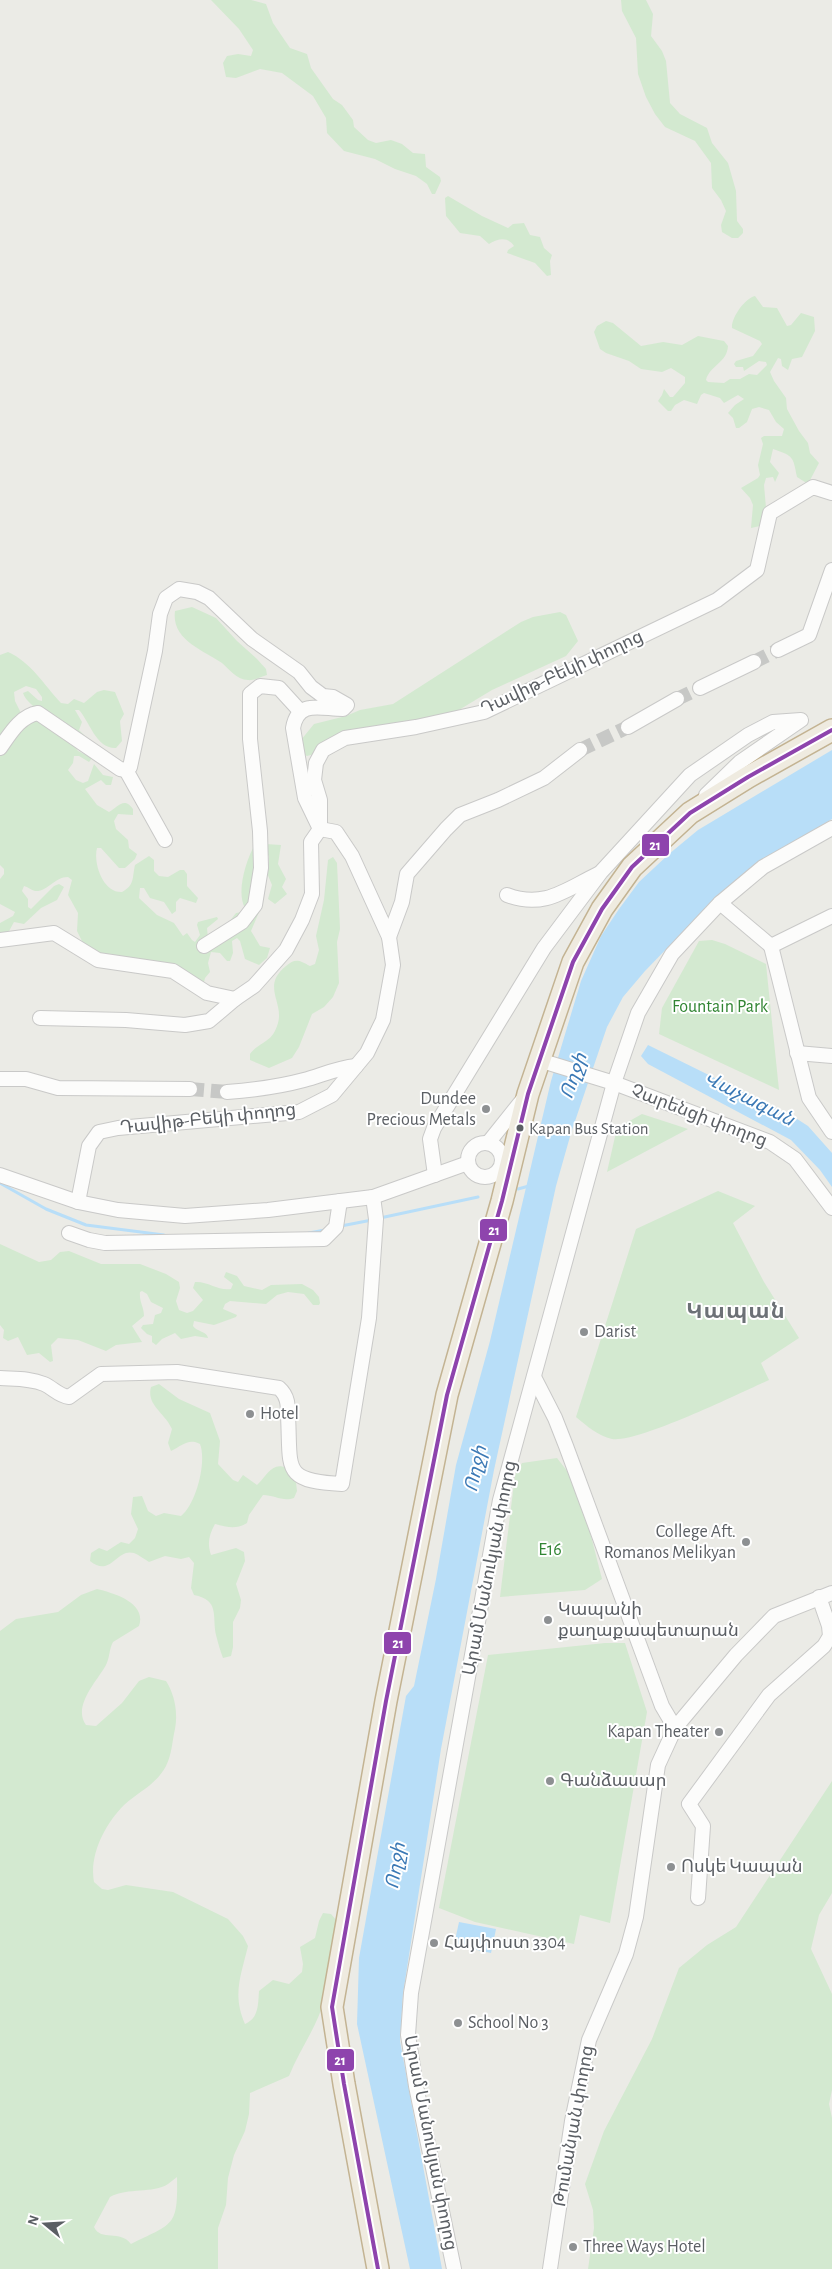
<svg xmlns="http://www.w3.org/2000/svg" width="832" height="2269" font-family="'Alegreya Sans','Noto Sans Armenian',sans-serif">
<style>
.green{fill:#d3e9d0;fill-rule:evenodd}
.water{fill:#b8def8}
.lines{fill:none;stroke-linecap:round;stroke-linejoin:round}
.stream{stroke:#b8def8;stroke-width:3}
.minor-tunnel{stroke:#c7c8c6;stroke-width:14;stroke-dasharray:14 7;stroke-linecap:butt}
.minor-casing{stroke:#c9c9c8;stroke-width:16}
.highway-casing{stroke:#c3b392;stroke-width:24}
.minor{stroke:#fcfcfb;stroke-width:14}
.highway{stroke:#efebe0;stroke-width:21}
.bus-1-casing{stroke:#fff;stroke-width:8}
.bus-1{stroke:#8e44ad;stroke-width:4}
.poi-dot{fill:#8d9092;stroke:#fff;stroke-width:2}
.bus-dot{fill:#5b5f64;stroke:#fff;stroke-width:2}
.labels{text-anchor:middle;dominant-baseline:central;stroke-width:4;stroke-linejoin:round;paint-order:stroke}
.bus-label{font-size:17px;fill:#5b5f64;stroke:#fff;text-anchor:start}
.street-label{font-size:18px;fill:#5b5f64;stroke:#fff}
.park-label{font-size:18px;fill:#318533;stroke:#fff}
.poi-label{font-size:18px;fill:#5b5f64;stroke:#fff;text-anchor:start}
.water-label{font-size:19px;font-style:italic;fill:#3b79b5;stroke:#fff}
.district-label{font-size:22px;font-weight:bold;letter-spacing:1px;fill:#6c7176;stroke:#fff}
.line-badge{stroke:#fff;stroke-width:2}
.badge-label{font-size:14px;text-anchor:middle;font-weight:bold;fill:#fff}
</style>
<rect width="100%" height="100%" fill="#ebebe6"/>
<g class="green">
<path d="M211 0H251L266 4 273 23 290 48 307 54 311 68 333 99 342 105 353 120 354 127 368 140 376 143 391 140 402 144 413 153 425 154 426 167 440 177 441 181 435 194H432L427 184 416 176 395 169 375 159 344 151 327 133 326 118 313 96 282 73 260 69 236 78 226 77 223 63 227 56 238 54 251 56 253 50 239 29Z"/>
<path d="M621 0H646L653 14 651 36 662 51 666 61 670 103 680 114 707 128 712 143 728 163 736 191 737 221 743 229V233L738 238H732L722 232 721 225 726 211 721 200 712 188 711 163 695 141 665 127 655 114 646 97 638 74 636 38 622 11Z"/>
<path d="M448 196 482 216 508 228 513 224 524 223 530 235 540 237 544 248 552 255 550 261 551 275 547 276 535 263 507 253 508 250 514 246C507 236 498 239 489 244L480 236 460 233 446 216 445 198Z"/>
<path d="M755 296 763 307 777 308 787 326 791 325 801 313 814 317 815 331 802 357 792 359 788 370 782 366 781 359 778 358 770 372 774 381 786 398 787 409 799 431 808 443 810 453 819 463 808 484 797 477C793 457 794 456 773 449L770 462 779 473 775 482 773 477 766 478 764 485 766 508 760 526 751 528 753 505 750 498 741 488 758 478 760 475 758 465 763 444 761 438 764 436H782L784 429 776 422 769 410 759 407 752 409 747 422 739 428H736L733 418 728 413 735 405 744 399 738 395 724 403 720 398 704 393 701 395 697 404 684 400 675 405 671 411H668L658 401 662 395 664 389 670 397H673L685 383V377L671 368 662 372 641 369 629 361 606 353 600 349 594 332 597 326 606 321 613 323 641 346 663 342 682 345 698 336 724 341 728 346C727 363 710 365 706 380L708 382 724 383 730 379H740L749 374 757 375 767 365 766 362 759 361 744 371 743 367H736L734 364 736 361 753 356 762 344 760 341 732 328C731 318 745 298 755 296Z"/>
<path d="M192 607 216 618 237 641 257 659 266 669 267 675C261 677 253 681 248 680 237 680 229 669 222 663 203 650 171 640 175 611Z"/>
<path d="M560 612 566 615 578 641 566 656 492 690 444 719 307 756 301 753V740L314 724 346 716 360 710 393 704 521 622 533 617Z"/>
<path d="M8 652C31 662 44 685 61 703L68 704 74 699 84 703 97 692 104 690 115 692 124 714 120 721 122 741 116 748C96 749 90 722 79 710H75L82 722 79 730 90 741C75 732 27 709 23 693L28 691 38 700 42 701V697L36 689 26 686 14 692 15 701 21 713 46 721 71 742 78 751 92 758 89 762 79 756H74L73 763 68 770 76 780 83 783 88 781 94 764 103 775 113 777 111 785H106L101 780 85 789 97 805 109 812C118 807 124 796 133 809V815L118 814 114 821 116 829 128 840 129 848 137 854 135 859 125 868H119L101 848H97C93 863 103 893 122 892 135 885 132 878 135 865L149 856 154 860V871L159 876 168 877 180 870H184L187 874V886L198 898 196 903 180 898 176 902V911L172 914 164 902 150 898 144 888H140L139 898 157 915 174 923 183 936 187 933 192 940 195 942 200 935 197 925 198 922 217 917 218 919 207 928 208 938 226 926 236 913 242 912 245 908C236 892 246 861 254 846 264 843 271 845 281 845L278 864 286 879 282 887 287 894 275 904 268 899 272 885 267 873 269 862V856L266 853 259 912 251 931 260 946 270 948 267 958 259 965 245 959 240 941 237 938 232 941 233 953 230 961H227L220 953 211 952 208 963 210 972 205 978 203 986 177 976 136 973 84 945 77 931 78 913 68 895 72 880 68 877C54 877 48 892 35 891 31 890 28 887 24 886L22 891 28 899V907L31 909 54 886 59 884 64 887 57 900 41 908 24 924 14 922 8 933 0 936V923L13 916 15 912 0 904V879L4 874V869L0 865V655Z"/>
<path d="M333 857 337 863 340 929 337 942 339 983 333 997 324 1007 312 1014 299 1047 292 1058 269 1068 250 1060V1054C261 1040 272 1044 278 1023 284 1002 261 986 286 966 295 958 299 960 310 966L315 964 319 950 316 936 324 900 328 860Z"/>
<path d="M712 940 725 944 766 964 779 1090 659 1034 662 1008 699 941Z"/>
<path d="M642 1114 688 1129 607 1172 617 1128Z"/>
<path d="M718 1191 755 1206 733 1223 764 1282 799 1338 761 1363 769 1380C740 1393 638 1443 612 1439 598 1436 587 1426 576 1417L636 1229Z"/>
<path d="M0 1244 39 1262 51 1260 60 1252 69 1251 101 1264H140L166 1274 179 1282 180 1288 176 1301 179 1310 187 1313 193 1311 203 1300 193 1288 195 1282C208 1281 218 1291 231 1289L233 1284 224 1277 226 1272 237 1276 244 1286 262 1290 271 1285 302 1284 313 1290 319 1297 320 1303 319 1305H313L304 1294 288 1292 277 1295 266 1304 230 1301 225 1304 223 1309 237 1315 236 1317 214 1325 194 1321 193 1326C197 1332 207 1331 208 1338L195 1336 181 1339 175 1333 162 1339 156 1345 152 1342V1336L147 1334 141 1328 143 1325 153 1324 155 1315 161 1313 163 1308 151 1302 147 1294 142 1291 140 1292C139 1302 144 1307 144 1316L132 1326 142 1342 116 1345 106 1351 78 1340 58 1338 51 1345 53 1361 50 1362 39 1353 27 1355 18 1337 8 1341 3 1338 4 1330 0 1325Z"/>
<path d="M159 1384 179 1399 210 1413 220 1441 218 1464 233 1480 238 1482 243 1475 257 1485C269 1473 275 1456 295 1474L297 1491 294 1498C283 1502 274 1495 263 1495L249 1515 247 1523C236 1530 227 1527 215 1524 209 1535 207 1543 211 1555L236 1548 244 1552 245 1561 236 1584 241 1600 240 1608 233 1622V1647L231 1656 223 1658C220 1650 218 1643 216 1635 212 1616 220 1600 194 1595L191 1588 194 1563 189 1557 181 1559 165 1556 149 1562C144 1559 139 1555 134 1553 116 1548 111 1578 90 1561L91 1553 99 1548 107 1551 121 1542 129 1544 135 1538 138 1529 131 1514 133 1497 142 1496 148 1511 156 1516 164 1513 181 1516C196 1504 207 1462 200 1444 188 1438 182 1446 171 1451L168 1443 172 1429C165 1413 146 1405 151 1387Z"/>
<path d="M557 1458 578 1485 602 1579 585 1590 500 1597 515 1475 522 1463Z"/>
<path d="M97 1589C114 1593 147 1603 139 1626L113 1642C109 1649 110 1657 106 1665 98 1680 72 1706 86 1725L96 1726 122 1703 139 1681 149 1677 166 1681C175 1695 178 1713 175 1729 172 1742 172 1754 166 1766 156 1785 138 1792 124 1805 105 1824 89 1855 94 1882L102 1889 108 1890 126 1885 173 1892 228 1919 243 1936 248 1946C241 1976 232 1994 245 2024 259 2018 258 2004 259 1991L273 1980 289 1984 302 1972 303 1964 300 1947 315 1938 319 1921 323 1913 331 1914 337 1921C333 1946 333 1974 325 1998 317 2027 300 2049 289 2076L250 2093 249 2114 245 2131 234 2155 228 2178 226 2205 218 2228V2269H0V1631L16 1619 58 1612 81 1595ZM177 2177C178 2227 174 2223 131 2244 120 2229 101 2242 94 2227L110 2197C128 2187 153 2194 168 2184 171 2182 174 2179 177 2177Z"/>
<path d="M605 1643H625L647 1712 610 1923 580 1915 574 1944 475 1922 439 1908 488 1655Z"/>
<path d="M832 1781V1893L819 1915 811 1949 832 1994V2090L829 2104 832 2118V2269H588L594 2228 593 2210 585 2184 604 2131 652 2039 679 1968 707 1945 736 1927Z"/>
</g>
<g class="water">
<path d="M832 750V819L766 858 707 907 645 971 623 997 607 1027 571 1133 556 1186 494 1470 441 1749 403 1994 400 2041 442 2269H410L357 2024 359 1958 406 1696 414 1686 436 1579 456 1465 490 1341 551 1081 581 981 601 936 619 909 639 882 669 854 698 830Z"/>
<path d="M648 1045 794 1117 808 1126 832 1153V1187L820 1170 791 1140 648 1064 641 1056Z"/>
<path d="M459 1922 496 1929 491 1953 454 1945Z"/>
</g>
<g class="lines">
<g class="stream">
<path d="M0 1183 46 1209 86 1225 164 1235"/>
<path d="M518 1189 529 1186"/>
<path d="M380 1218 478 1197"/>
<path d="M341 1226 372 1220"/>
<path d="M309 1233 325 1230"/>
</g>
<g class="minor-tunnel">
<path d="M754 662 778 650"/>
<path d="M677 699 700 688"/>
<path d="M580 750 628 727"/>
<path d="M190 1089 227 1092"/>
</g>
<g class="minor-casing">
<g id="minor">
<path d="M778 650 809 635 832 570"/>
<path d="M700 688 754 662"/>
<path d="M628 727 677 699"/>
<path d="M0 748C10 734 20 716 38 713L120 769 126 770 130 767 155 651 160 614 166 598 179 589 197 592 209 598 252 639 299 672 311 687 323 696 333 697 347 705 343 709C321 709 298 699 293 728L305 798 320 829"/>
<path d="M126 770 165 840"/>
<path d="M320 826V800L314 780 316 763 323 750 345 738 416 727 484 712 717 600 757 570 770 513 813 487 832 493"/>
<path d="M507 895C544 909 565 890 598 874"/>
<path d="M720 903 771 946"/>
<path d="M389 937 402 902 407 874 446 829 460 815 498 800 544 778 580 750"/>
<path d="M0 940 54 933 98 960 173 971 207 993 235 999"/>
<path d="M204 946 242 922 255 905 261 868 260 831 250 739V694L260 686 279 688 300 711"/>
<path d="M771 946 809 1098 832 1132"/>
<path d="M771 946 832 916"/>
<path d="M40 1018 126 1020 185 1025 209 1021 235 999 254 986 286 950 302 920 312 894 311 842 320 829"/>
<path d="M797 1053 832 1056"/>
<path d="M539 1060 614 1083 770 1142 795 1159 832 1208"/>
<path d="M0 1079H26L58 1088 190 1089"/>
<path d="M227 1092C254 1090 278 1087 304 1080 322 1075 337 1068 356 1066"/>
<circle cx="485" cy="1160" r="17"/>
<path d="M488 1143 524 1098"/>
<path d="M0 1175 78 1202 118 1210 185 1216 268 1210 373 1197 468 1163"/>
<path d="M435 1175 430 1139 434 1128 544 948 601 872 690 775 748 735 773 722 801 720 740 762 706 795"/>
<path d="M78 1202 89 1146 99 1132 118 1128 299 1112 332 1095 367 1053 383 1020 393 965 389 937 352 856 336 832 320 829"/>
<path d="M69 1233 89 1240 105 1243 324 1239 336 1227 340 1201"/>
<path d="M534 1377 555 1418 566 1446 662 1706 675 1728"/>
<path d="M0 1378C14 1379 30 1378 44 1384 53 1388 59 1396 69 1397L101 1374 177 1372 279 1388C288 1396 288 1405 288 1416 291 1469 281 1481 342 1484L369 1318 376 1219 373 1197"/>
<path d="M698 1898 703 1826 689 1804 769 1695 824 1646 830 1636 829 1626 819 1597"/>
<path d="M454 2269 416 2086 408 2035 411 1993 500 1500 614 1083 638 1013 672 954 720 903 763 867 832 828"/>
<path d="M550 2269 572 2121 589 2040 626 1954 636 1917 658 1765 675 1728 736 1655 774 1616 832 1593"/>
</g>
</g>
<g class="highway-casing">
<path id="highway" d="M378 2269 344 2084 332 2007 386 1701 447 1395 502 1201 528 1094 573 962 602 909 632 867 690 813 748 777 832 730"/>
</g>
<use href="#minor" class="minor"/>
<use href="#highway" class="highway"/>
<g class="bus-1-casing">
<path id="bus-1" d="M378 2269 344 2084 332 2007 386 1701 447 1395 502 1201 528 1094 573 962 602 909 632 867 690 813 748 777 832 730"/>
</g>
<use href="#bus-1" class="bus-1"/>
</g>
<g class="poi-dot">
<circle cx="486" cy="1109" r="5"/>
<circle cx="584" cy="1332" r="5"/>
<circle cx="250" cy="1414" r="5"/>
<circle cx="746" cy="1542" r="5"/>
<circle cx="548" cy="1620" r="5"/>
<circle cx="719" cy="1732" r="5"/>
<circle cx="550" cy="1781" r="5"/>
<circle cx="671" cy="1867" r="5"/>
<circle cx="434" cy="1943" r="5"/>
<circle cx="458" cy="2023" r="5"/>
<circle cx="573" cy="2247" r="5"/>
</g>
<circle class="bus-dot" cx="520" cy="1128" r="4.5"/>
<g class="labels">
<g class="bus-label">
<text x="529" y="1128">Kapan Bus Station</text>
</g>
<g class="street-label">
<text transform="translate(562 673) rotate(-25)">Դավիթ-Բեկի փողոց</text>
<text transform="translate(699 1116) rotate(21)">Չարենցի փողոց</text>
<text transform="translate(208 1119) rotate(-6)">Դավիթ-Բեկի փողոց</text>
<text transform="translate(490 1568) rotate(-79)">Արամ Մանուկյան փողոց</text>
<text transform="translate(574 2126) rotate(-80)">Թումանյան փողոց</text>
<text transform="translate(430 2143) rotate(79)">Արամ Մանուկյան փողոց</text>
</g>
<g class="park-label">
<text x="720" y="1007">Fountain Park</text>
<text x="550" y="1550">E16</text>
</g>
<g class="poi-label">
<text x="476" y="1099" text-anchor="end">Dundee<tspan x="476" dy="21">Precious Metals</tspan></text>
<text x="594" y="1332">Darist</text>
<text x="260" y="1414">Hotel</text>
<text x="736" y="1532" text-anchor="end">College Aft.<tspan x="736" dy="21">Romanos Melikyan</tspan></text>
<text x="558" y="1610">Կապանի<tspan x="558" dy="21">քաղաքապետարան</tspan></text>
<text x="709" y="1732" text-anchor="end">Kapan Theater</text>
<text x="560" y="1781">Գանձասար</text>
<text x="681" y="1867">Ոսկե Կապան</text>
<text x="444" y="1943">Հայփոստ 3304</text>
<text x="468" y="2023">School No 3</text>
<text x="583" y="2247">Three Ways Hotel</text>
</g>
<g class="water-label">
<text transform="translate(574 1076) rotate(-71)">Ողջի</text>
<text transform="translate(749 1099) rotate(27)">Վաչագան</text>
<text transform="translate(476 1469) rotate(-78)">Ողջի</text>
<text transform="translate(396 1866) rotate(-81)">Ողջի</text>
</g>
<g class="district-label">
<text x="736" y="1311">Կապան</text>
</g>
</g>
<g class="line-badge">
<rect x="641" y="833" width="29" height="24" rx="5" fill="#8e44ad"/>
<rect x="479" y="1218" width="29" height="24" rx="5" fill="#8e44ad"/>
<rect x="383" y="1631" width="29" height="24" rx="5" fill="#8e44ad"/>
<rect x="326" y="2048" width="29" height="24" rx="5" fill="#8e44ad"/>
</g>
<g class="badge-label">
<text x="655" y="850">21</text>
<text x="494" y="1235">21</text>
<text x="398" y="1648">21</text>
<text x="340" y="2065">21</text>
</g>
<g transform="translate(45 2224) rotate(288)" stroke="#ffffff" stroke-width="4" paint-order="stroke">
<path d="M0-4L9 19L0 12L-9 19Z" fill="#5b5f64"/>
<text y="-8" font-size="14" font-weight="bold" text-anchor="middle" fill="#5b5f64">N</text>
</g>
</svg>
